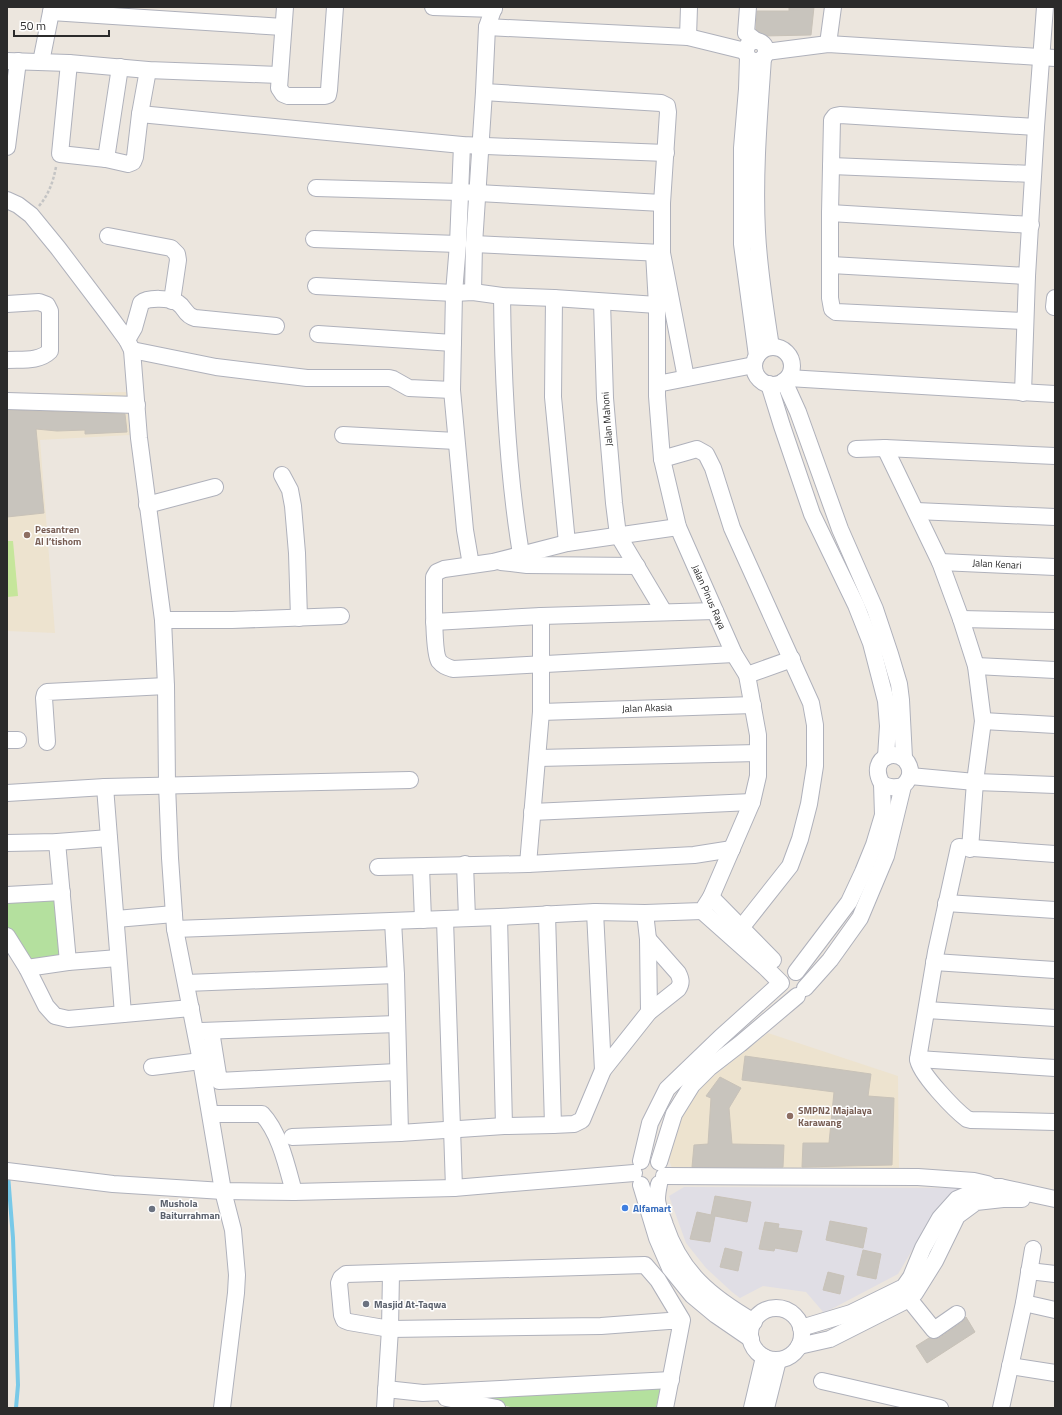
<svg xmlns="http://www.w3.org/2000/svg" width="1062" height="1415" font-family="'Titillium Web',sans-serif">
<style>
.industrial{fill:#e0dee5}
.education{fill:#ede3cf}
.green{fill:#b4e09e}
.pitch{fill:#c6e69b}
.lines{fill:none;stroke-linecap:round;stroke-linejoin:round}
.stream{stroke:#78c9e8;stroke-width:4}
.building{fill:#c8c4bd;stroke:#c8c2b8}
.minor-casing{stroke:#afb1bb;stroke-width:18}
.path{stroke:#c4c4c4;stroke-width:2.5;stroke-dasharray:3 2;stroke-linecap:butt}
.minor{stroke:#fff;stroke-width:16}
.education-dot{fill:#8d6e63;stroke:#fff;stroke-width:1.5}
.shop-dot{fill:#3f7fe0;stroke:#fff;stroke-width:1.5}
.worship-dot{fill:#6b7280;stroke:#fff;stroke-width:1.5}
.labels{text-anchor:middle;dominant-baseline:central;stroke-width:3;stroke-linejoin:round;paint-order:stroke}
.street-label{font-size:10px;fill:#2b2b2b;stroke:#fff}
.education-label{font-size:10px;font-weight:bold;fill:#785e54;stroke:#fff;text-anchor:start}
.worship-label{font-size:10px;font-weight:bold;fill:#5b616d;stroke:#fff;text-anchor:start}
.shop-label{font-size:10px;font-weight:bold;fill:#366cbe;stroke:#fff;text-anchor:start}
</style>
<rect width="100%" height="100%" fill="#ece6de"/>
<path class="industrial" d="M684 1187 967 1188 945 1199 934 1213 898 1274 824 1313 806 1292 763 1286 740 1298 732 1292 706 1268 686 1243 669 1196Z"/>
<g class="education">
<path d="M126 392 130 435 40 440 55 633 7 631V395Z"/>
<path d="M768 1033 898 1076 899 1172 673 1171 667 1154 672 1134 692 1098 701 1086Z"/>
</g>
<g class="green">
<path d="M55 896 62 957 25 960 7 932V899Z"/>
<path d="M661 1385 656 1408H516L447 1395Z"/>
</g>
<path class="pitch" d="M7 541H13L18 596 7 597Z"/>
<g class="lines">
<path class="stream" d="M8 1175 13 1238 18 1385 16 1408"/>
</g>
<g class="building">
<path d="M789 7H814L811 35 763 36 756 29 757 11H789Z"/>
<path d="M7 410 125 414 127 432 85 434V430L57 431 36 429 44 513 7 517Z"/>
<path d="M745 1056 871 1074 868 1096 894 1098 892 1165 802 1167 803 1143H829L834 1092 742 1080Z"/>
<path d="M720 1077 741 1088 729 1108 732 1144 784 1145 783 1167H692L694 1145 708 1144 711 1098 706 1096Z"/>
<path d="M715 1196 751 1202 747 1222 715 1216 710 1242 690 1239 697 1212 711 1215Z"/>
<path d="M830 1221 867 1228 863 1248 826 1240Z"/>
<path d="M765 1222 779 1224 778 1228 802 1231 797 1252 775 1248 774 1251 759 1249Z"/>
<path d="M725 1248 742 1252 738 1271 720 1267Z"/>
<path d="M863 1250 881 1254 876 1279 857 1275Z"/>
<path d="M828 1272 844 1276 840 1294 823 1290Z"/>
<path d="M966 1317 975 1332 927 1363 916 1346 929 1338 935 1339 939 1338 962 1322Z"/>
</g>
<g class="lines">
<g class="minor-casing">
<g id="minor">
<path d="M285 7 279 88 283 94 288 96H325L328 95 329 90 335 7"/>
<path d="M433 7 494 9"/>
<path d="M748 7 746 33 755 40"/>
<path d="M51 12 283 27"/>
<path d="M487 27 688 37 745 51"/>
<path d="M688 37 689 7"/>
<circle cx="756" cy="51" r="10"/>
<path d="M828 44 833 7"/>
<path d="M766 52 828 44 1055 58"/>
<path d="M748 58 747 89 742 148V244L757 356"/>
<path d="M763 58C759 116 754 174 757 232 759 271 765 309 771 347"/>
<path d="M7 61 69 63 148 70 279 75"/>
<path d="M41 62 52 7"/>
<path d="M69 63 60 154 106 159 128 164 133 162 135 157 140 114 148 70"/>
<path d="M484 92 661 103 667 106 668 112 662 203V253L686 378"/>
<path d="M140 114 462 145 666 153"/>
<path d="M462 145 458 244 454 293 452 390 465 530 471 565"/>
<path d="M7 147 18 61"/>
<path d="M106 159 120 67"/>
<path d="M831 166 1033 174"/>
<path d="M316 188 460 192 662 203"/>
<path d="M7 200 18 205 31 215 58 248 111 318 127 340 132 350 139 438 163 620 166 686 167 785 170 858 175 929 201 1061 223 1191 233 1230 237 1275 236 1293 222 1408"/>
<path d="M830 213 1031 225"/>
<path d="M108 236 171 248 177 254 178 260 172 301"/>
<path d="M314 239 458 244"/>
<path d="M474 244 662 253"/>
<path d="M831 265 1027 276"/>
<path d="M316 286 454 293 473 292 502 296 554 298 657 305"/>
<path d="M473 292 474 244 484 92 487 27 494 7"/>
<path d="M502 296C503 382 507 469 521 554"/>
<path d="M554 298 553 397 567 543"/>
<path d="M602 302 605 398 614 503 618 535 664 612"/>
<path d="M7 304 39 302 47 305 50 311V351C39 362 21 359 7 360"/>
<path d="M1054 307 1055 298"/>
<path d="M1024 321 836 312 832 309 830 298V213L832 120 835 116 840 115 1036 127"/>
<path d="M318 334 453 343"/>
<path d="M127 340 134 328 141 303C148 297 171 298 178 303 186 308 184 315 195 318L276 326"/>
<circle cx="773" cy="366" r="19"/>
<path d="M132 350 216 367 307 378H389L393 379 409 388 452 390"/>
<path d="M788 378 1055 394"/>
<path d="M784 381 798 412 840 529 875 609 890 654 899 684 901 700 904 758"/>
<path d="M657 384 754 365"/>
<path d="M769 384 782 426 812 514 856 605 871 643 886 701 888 726 886 757"/>
<path d="M1023 393 1027 276 1036 127 1045 7"/>
<path d="M7 401 137 405"/>
<path d="M343 435 456 441"/>
<path d="M885 448 940 562 961 619 976 666 983 721 975 782 970 849"/>
<path d="M856 449 885 448 1055 456"/>
<path d="M662 459 697 449 706 454 713 468 732 528 811 703 815 725V766L809 804 800 839 790 866 741 928"/>
<path d="M282 475 290 490 293 506 297 553 299 618"/>
<path d="M147 505 215 487"/>
<path d="M916 511 1055 517"/>
<path d="M678 527 567 543 493 562 444 569 437 572 434 577C434 592 433 652 439 661 443 666 447 667 453 669L734 654"/>
<path d="M501 562 527 565 637 566"/>
<path d="M940 562 1055 567"/>
<path d="M961 619 1055 621"/>
<path d="M163 620H232L341 616"/>
<path d="M434 622 541 616 715 611"/>
<path d="M976 666 1055 670"/>
<path d="M747 675 792 659"/>
<path d="M541 712 753 705"/>
<path d="M983 721 1055 725"/>
<path d="M7 740H18"/>
<path d="M47 742 44 698 45 694 47 692 166 686"/>
<path d="M538 758 758 753"/>
<path d="M910 776 975 782 1055 785"/>
<path d="M105 787 123 1014"/>
<path d="M7 793 105 787 410 780"/>
<path d="M532 812 752 802"/>
<path d="M57 842 68 962"/>
<path d="M7 843 57 842 109 838"/>
<path d="M1055 854 959 847 936 952 918 1059C919 1073 955 1110 967 1119L971 1120 1055 1122"/>
<path d="M465 864 467 918"/>
<path d="M528 864 541 712V616"/>
<path d="M378 867 528 864 694 855 732 849"/>
<path d="M421 867 423 920"/>
<path d="M7 895 62 892"/>
<path d="M711 897 773 960"/>
<path d="M946 903 1055 910"/>
<path d="M595 912 603 1070"/>
<path d="M645 913 648 939 649 1012"/>
<path d="M547 914 553 1125"/>
<path d="M499 917 504 1126"/>
<path d="M116 919 174 914"/>
<path d="M445 920 454 1188"/>
<path d="M393 921 396 975 400 1133"/>
<path d="M175 929 499 917 595 912 645 913 702 911 711 897 752 802 758 776V735L747 675 734 654 678 527 662 459 657 396V305L654 253"/>
<path d="M7 936 27 968 46 1006 55 1016 68 1019 191 1008"/>
<path d="M934 962 1055 970"/>
<path d="M27 968 68 962 118 958"/>
<path d="M796 972 849 902 863 872 874 845 883 815 882 784"/>
<path d="M186 983 396 975"/>
<path d="M805 988 830 960 860 918 886 856 903 786C909 780 912 774 909 766 901 745 866 756 882 784 890 788 895 788 903 786"/>
<path d="M927 1010 1055 1018"/>
<path d="M201 1031 397 1024"/>
<path d="M211 1031 219 1081 397 1072"/>
<path d="M918 1059 1055 1068"/>
<path d="M152 1067 201 1061"/>
<path d="M211 1114H262C280 1133 287 1167 294 1192"/>
<path d="M292 1137 400 1133 504 1126 553 1125 574 1124 582 1120 603 1070 649 1012 678 989C682 983 681 979 678 973L648 939"/>
<path d="M641 1161 650 1123 667 1089 720 1038 781 983 765 967 702 911"/>
<path d="M659 1162 674 1114 692 1085 709 1068 740 1044 797 996"/>
<path d="M7 1171 113 1184 223 1191 294 1192 454 1188 634 1173"/>
<path d="M664 1176 918 1177 974 1181 987 1184 993 1187H1000"/>
<path d="M659 1184C658 1189 657 1194 657 1199 657 1207 663 1218 665 1225 681 1273 711 1297 754 1322"/>
<path d="M641 1185 657 1238 670 1268 692 1295 716 1315 751 1339"/>
<path d="M1029 1271 1055 1274"/>
<path d="M905 1289 909 1299 934 1330 957 1314"/>
<path d="M1024 1303 1055 1310"/>
<circle cx="776" cy="1334" r="26"/>
<path d="M801 1328 851 1313 904 1287 911 1277 923 1248 940 1218 957 1199 978 1190 1000 1187 1055 1199"/>
<path d="M799 1346 830 1339 909 1299 915 1293 935 1261 957 1216 976 1202 1003 1199H1022"/>
<path d="M1010 1366 1055 1373"/>
<path d="M822 1381 940 1408"/>
<path d="M386 1389 423 1393 671 1380"/>
<path d="M446 1398 497 1408"/>
<path d="M385 1408 390 1329 391 1273"/>
<path d="M665 1408 682 1320 658 1280 645 1265 346 1274 341 1278 339 1283 342 1315 344 1320 349 1322 390 1329 601 1326 682 1320"/>
<path d="M752 1408 764 1357"/>
<path d="M766 1408 778 1360"/>
<path d="M1001 1408 1024 1303 1033 1249"/>
</g>
</g>
<path class="path" d="M39 206C49 194 53 182 56 167"/>
<use href="#minor" class="minor"/>
</g>
<g class="education-dot">
<circle cx="27" cy="535" r="4"/>
<circle cx="790" cy="1116" r="4"/>
</g>
<circle class="shop-dot" cx="625" cy="1208" r="4"/>
<g class="worship-dot">
<circle cx="152" cy="1209" r="4"/>
<circle cx="366" cy="1304" r="4"/>
</g>
<g class="labels">
<g class="street-label">
<text transform="translate(607 419) rotate(-94)">Jalan Mahoni</text>
<text transform="translate(997 564) rotate(3)">Jalan Kenari</text>
<text transform="translate(709 597) rotate(66)">Jalan Pinus Raya</text>
<text transform="translate(647 708) rotate(-2)">Jalan Akasia</text>
</g>
<g class="education-label">
<text x="35" y="529">Pesantren<tspan x="35" dy="12">Al I’tishom</tspan></text>
<text x="798" y="1110">SMPN2 Majalaya<tspan x="798" dy="12">Karawang</tspan></text>
</g>
<g class="worship-label">
<text x="160" y="1203">Mushola<tspan x="160" dy="12">Baiturrahman</tspan></text>
<text x="374" y="1304">Masjid At-Taqwa</text>
</g>
<g class="shop-label">
<text x="633" y="1208">Alfamart</text>
</g>
</g>
<rect width="1062" height="1415" fill="none" stroke="#2b2b2b" stroke-width="16"/>
<path d="M14 30v6h95v-6" fill="none" stroke="#2b2b2b" stroke-width="2"/>
<text x="20" y="30" font-size="12" fill="#2b2b2b" stroke="#ffffff" stroke-width="3" paint-order="stroke">50 m</text>
</svg>
